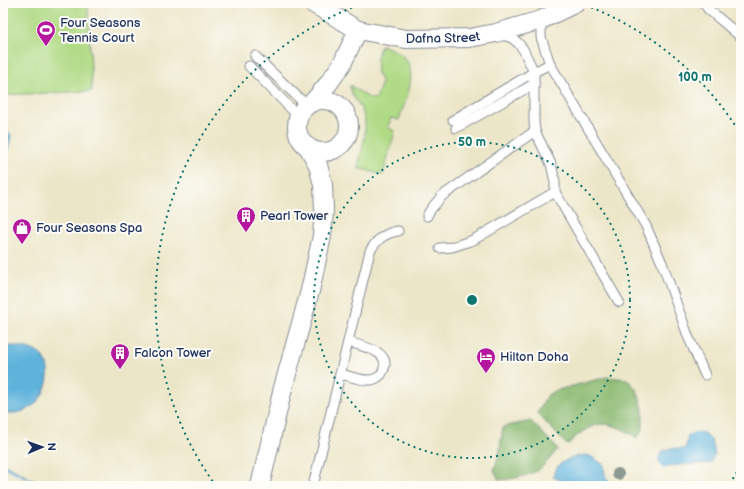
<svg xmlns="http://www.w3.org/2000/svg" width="744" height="489" font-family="'Balsamiq Sans',sans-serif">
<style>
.green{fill:#b0da85;stroke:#668472}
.forest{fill:#8cba72;stroke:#547468}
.water{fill:#5fb3db;stroke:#3d719c}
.pier{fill:#ece6c8}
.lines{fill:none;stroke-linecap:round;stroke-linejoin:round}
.lane-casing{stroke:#848a93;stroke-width:11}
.street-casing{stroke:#848a93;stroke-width:20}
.lane{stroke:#fff;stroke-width:9}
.street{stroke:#fff;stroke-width:18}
.tree{fill:#8d9993}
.ring{fill:none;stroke:#0f766e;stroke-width:2;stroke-dasharray:2 4}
.labels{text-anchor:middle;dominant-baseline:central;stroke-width:4;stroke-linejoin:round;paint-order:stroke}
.poi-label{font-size:13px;fill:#1b2f5e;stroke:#fdfcf7;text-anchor:start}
.street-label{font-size:13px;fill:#1b2f5e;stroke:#fdfcf7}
.centre{fill:#0f766e;stroke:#fdfcf7;stroke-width:2}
.ring-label{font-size:12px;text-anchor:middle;font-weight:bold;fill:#0f766e;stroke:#fdfcf7;stroke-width:4;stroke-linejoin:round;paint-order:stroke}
</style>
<rect width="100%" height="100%" fill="#fdfcf7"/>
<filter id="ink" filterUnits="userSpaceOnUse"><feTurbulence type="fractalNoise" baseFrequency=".025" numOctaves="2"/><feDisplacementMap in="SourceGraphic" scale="8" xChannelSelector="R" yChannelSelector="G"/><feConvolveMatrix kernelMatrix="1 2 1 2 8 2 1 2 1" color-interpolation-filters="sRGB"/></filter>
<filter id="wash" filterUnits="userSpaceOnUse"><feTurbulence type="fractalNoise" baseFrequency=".012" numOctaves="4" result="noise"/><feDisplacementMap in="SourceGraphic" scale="16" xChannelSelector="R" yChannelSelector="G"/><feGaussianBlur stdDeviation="0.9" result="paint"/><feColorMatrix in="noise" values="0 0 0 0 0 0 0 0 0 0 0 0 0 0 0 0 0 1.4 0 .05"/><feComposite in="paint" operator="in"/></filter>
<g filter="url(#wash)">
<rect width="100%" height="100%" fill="#ece6c8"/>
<g class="green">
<path d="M3 3H88L92 91 3 95Z"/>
<path d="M382 45C390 49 401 52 406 60 418 76 404 103 399 120L391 118 388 127 395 131 383 175 358 168C361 151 369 130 363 113 360 103 350 97 350 85L369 98 376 99 382 82C380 79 378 76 377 73 376 65 377 50 382 45Z"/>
</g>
<g class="forest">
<path d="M606 377 627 379 637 390 643 409V429L637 438C606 417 593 420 567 445L537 413 548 395 554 391Z"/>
<path d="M531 421 558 449C551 457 545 466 536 471 525 477 511 479 499 480L494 470 499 454 503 427Z"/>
</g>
<g class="water">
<path d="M3 127 11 135 8 151 3 157Z"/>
<path d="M13 346C21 347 31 348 37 352 56 363 48 392 35 404 27 412 14 414 3 413V347Z"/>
<path d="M698 432 704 433 711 440 715 455 713 457 711 463 678 465 664 468C657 462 658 459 661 452L671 448 683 449 686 447 688 435Z"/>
<path d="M586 455 592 457 604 465 605 476 612 486H563L558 479 553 477C556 461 573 456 586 455Z"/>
<path d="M3 464 37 482 61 486H3Z"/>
</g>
<path class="pier" d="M3 467 35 483 49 486H18L3 479Z"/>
</g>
<g filter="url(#ink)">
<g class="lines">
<g class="lane-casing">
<g id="lane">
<path d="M704 3 708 9 741 37"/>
<path d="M541 20V37L550 64 646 226 662 263 688 336 705 375"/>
<path d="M500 34 512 38 518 43 523 49 534 72V122L535 131 551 164 555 182V192L619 302"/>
<path d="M255 56 307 106"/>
<path d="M249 66 299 117"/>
<path d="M453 120 534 72 550 64"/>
<path d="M456 128 534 84"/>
<path d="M427 216 431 209 442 196 535 131"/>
<path d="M440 248 452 247 473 240 555 192"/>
<path d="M340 374C350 376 361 381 371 380 376 379 381 376 383 371 393 351 361 346 348 342"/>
<path d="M313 486 370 251C377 239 385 233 398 231"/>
</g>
</g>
<g class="street-casing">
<g id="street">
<path id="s1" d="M312 3 358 30 406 39 469 38 496 33 541 20 576 3"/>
<circle cx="323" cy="126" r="26"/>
<path d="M313 102 328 84 342 64 358 30"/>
<path d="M260 486 283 388 310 291 322 236 324 210 323 185 318 165 308 147"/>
</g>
</g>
<use href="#lane" class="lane"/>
<use href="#street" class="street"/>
</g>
<circle class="tree" cx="618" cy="474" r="6"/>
</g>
<g class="ring">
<circle cx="472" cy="300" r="158"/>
<path d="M740 467A316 316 0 0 1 728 486M216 486A316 316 0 0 1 364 3M580 3A316 316 0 0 1 740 133"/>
</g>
<defs>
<g id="stadium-pin" transform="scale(1)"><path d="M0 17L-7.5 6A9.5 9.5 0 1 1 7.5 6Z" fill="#b5179e" stroke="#fdfcf7"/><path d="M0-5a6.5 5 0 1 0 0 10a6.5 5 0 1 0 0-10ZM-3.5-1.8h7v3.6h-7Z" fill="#fff"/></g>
<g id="building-pin" transform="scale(1)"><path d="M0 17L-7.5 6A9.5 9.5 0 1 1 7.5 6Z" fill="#b5179e" stroke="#fdfcf7"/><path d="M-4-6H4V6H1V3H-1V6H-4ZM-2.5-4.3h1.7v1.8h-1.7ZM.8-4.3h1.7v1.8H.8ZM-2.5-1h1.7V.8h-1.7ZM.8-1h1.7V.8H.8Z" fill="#fff"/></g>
<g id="shop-pin" transform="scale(1)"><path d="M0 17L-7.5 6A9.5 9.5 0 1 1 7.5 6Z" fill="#b5179e" stroke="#fdfcf7"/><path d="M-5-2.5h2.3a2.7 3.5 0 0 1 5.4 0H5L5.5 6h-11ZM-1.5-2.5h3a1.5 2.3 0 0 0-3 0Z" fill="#fff"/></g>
<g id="hotel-pin" transform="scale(1)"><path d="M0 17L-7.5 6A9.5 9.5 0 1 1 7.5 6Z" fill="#b5179e" stroke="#fdfcf7"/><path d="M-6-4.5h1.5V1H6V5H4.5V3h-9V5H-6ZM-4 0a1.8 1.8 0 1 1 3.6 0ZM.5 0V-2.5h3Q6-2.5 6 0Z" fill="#fff"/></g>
</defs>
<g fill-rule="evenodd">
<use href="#stadium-pin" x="46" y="30"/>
<use href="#building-pin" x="246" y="216"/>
<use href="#shop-pin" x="22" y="228"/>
<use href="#building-pin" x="120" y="353"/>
<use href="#hotel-pin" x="486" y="357"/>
</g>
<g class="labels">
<g class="poi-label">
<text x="60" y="23">Four Seasons<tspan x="60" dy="15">Tennis Court</tspan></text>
<text x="260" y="216">Pearl Tower</text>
<text x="36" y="228">Four Seasons Spa</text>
<text x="134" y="353">Falcon Tower</text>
<text x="500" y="357">Hilton Doha</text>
</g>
<g class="street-label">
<text stroke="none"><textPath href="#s1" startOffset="139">Dafna Street</textPath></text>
</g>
</g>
<circle cx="472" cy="300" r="6" class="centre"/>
<g class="ring-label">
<text x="695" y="81">100 m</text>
<text x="472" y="146">50 m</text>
</g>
<rect width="744" height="489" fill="none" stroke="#fdfcf7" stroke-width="16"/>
<g transform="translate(42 447) rotate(88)" stroke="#fdfcf7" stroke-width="3" paint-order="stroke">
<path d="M0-3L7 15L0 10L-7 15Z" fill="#1b2f5e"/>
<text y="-6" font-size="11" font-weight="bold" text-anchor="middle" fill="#1b2f5e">N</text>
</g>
</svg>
